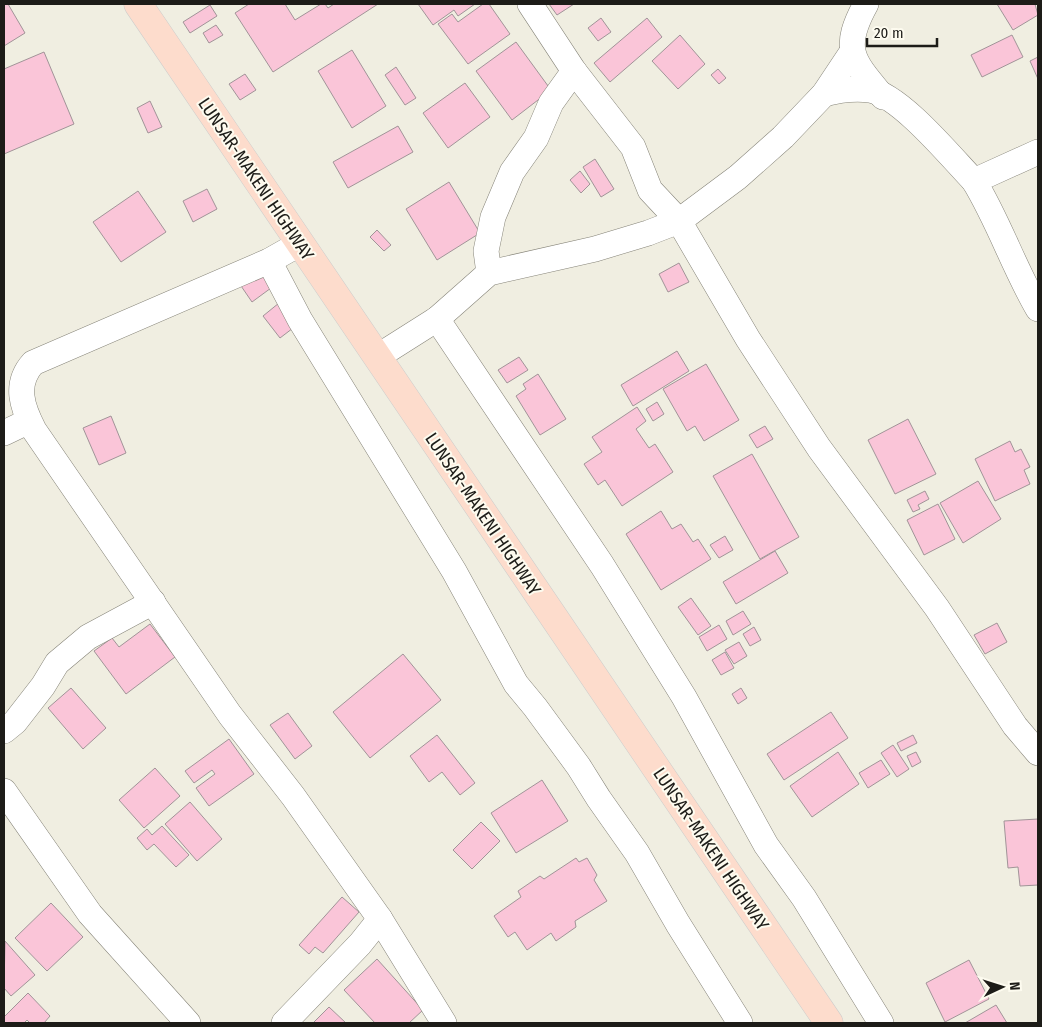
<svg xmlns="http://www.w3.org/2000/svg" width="1042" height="1027" font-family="'Fira Sans Condensed',sans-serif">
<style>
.building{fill:#fac5d8;stroke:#a19498}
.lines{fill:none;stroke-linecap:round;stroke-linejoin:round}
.street-casing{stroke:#868479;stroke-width:26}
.primary-casing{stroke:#cdcdcc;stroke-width:29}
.street{stroke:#fff;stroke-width:25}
.primary{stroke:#fddccc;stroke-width:28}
.labels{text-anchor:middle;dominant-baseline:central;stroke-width:4;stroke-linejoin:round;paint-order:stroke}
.street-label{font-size:18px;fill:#1d1c18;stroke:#fdfbef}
</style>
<rect width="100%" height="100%" fill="#f0eee1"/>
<g class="building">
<path d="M4 4H8L25 33 4 46Z"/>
<path d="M249 4H285L295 20 321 4H325L328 8 334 4H378L273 72 235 13Z"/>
<path d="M418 4H475L458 16 454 10 433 25Z"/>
<path d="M483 4H489L510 34 468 64 438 24 452 14 458 22Z"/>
<path d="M549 4H574L557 15Z"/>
<path d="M997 4H1035L1038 15 1013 30Z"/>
<path d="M210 5 217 16 190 33 183 22Z"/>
<path d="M601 18 611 32 598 41 588 28Z"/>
<path d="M647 18 662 37 610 82 594 63Z"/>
<path d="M216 25 223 35 209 43 203 33Z"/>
<path d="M680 35 705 64 678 89 652 61Z"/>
<path d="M1012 35 1023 57 982 77 971 55Z"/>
<path d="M516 42 551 90 512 120 476 71Z"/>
<path d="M352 50 386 106 352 128 318 71Z"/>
<path d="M44 52 74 124 4 154V69Z"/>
<path d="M1038 57V79L1030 61Z"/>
<path d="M396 67 416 98 405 105 385 75Z"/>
<path d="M718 69 726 78 719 84 711 75Z"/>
<path d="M245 74 256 90 240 100 229 84Z"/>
<path d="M465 83 490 117 448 148 423 113Z"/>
<path d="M150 101 162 127 148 133 137 108Z"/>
<path d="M398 126 413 152 348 188 333 162Z"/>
<path d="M595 159 614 189 601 197 583 167Z"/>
<path d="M580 171 590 184 581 193 570 180Z"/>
<path d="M449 182 480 233 437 260 406 209Z"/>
<path d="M207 189 217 209 193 222 183 201Z"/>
<path d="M138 191 166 232 121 262 93 222Z"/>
<path d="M377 230 391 245 384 251 370 237Z"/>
<path d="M679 263 689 282 668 292 659 274Z"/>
<path d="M259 270 271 288 252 302 239 283Z"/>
<path d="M279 303 297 325 280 338 263 316Z"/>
<path d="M677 351 689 371 633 406 621 385Z"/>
<path d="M519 357 528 370 507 383 498 370Z"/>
<path d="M706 364 739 420 704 441 695 426 687 431 663 389Z"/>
<path d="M538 374 566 419 540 435 516 396 526 389 523 384Z"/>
<path d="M657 402 664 414 653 421 646 409Z"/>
<path d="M637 407 646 421 636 429 649 448 655 444 673 472 622 506 605 480 598 485 584 464 602 452 592 437Z"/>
<path d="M111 416 126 453 99 465 83 428Z"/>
<path d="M908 419 936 474 895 494 868 440Z"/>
<path d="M765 426 773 439 757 448 749 435Z"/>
<path d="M1010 441 1015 452 1021 449 1030 467 1024 470 1030 484 995 501 975 459Z"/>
<path d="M752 454 799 537 760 559 713 476Z"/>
<path d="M978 481 1001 519 963 543 940 503Z"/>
<path d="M925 491 929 499 918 505 920 509 913 512 907 500Z"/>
<path d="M938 504 955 539 924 555 907 520Z"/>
<path d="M661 511 672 529 681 524 693 542 698 539 711 559 661 590 626 534Z"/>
<path d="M725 536 733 550 719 558 710 545Z"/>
<path d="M775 551 788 573 736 604 723 582Z"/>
<path d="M691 598 711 626 698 635 678 607Z"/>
<path d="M743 611 751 624 733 635 726 621Z"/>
<path d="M997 623 1007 642 985 654 974 635Z"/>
<path d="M150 624 175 657 126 694 94 651 112 638 119 647Z"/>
<path d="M719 625 727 639 707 651 699 637Z"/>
<path d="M754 627 761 640 750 646 743 634Z"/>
<path d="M739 642 747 656 734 664 725 650Z"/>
<path d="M725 652 734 668 721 675 712 660Z"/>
<path d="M403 654 441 700 370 758 333 712Z"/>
<path d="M71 688 106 728 83 749 48 708Z"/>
<path d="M741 688 747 698 738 704 732 694Z"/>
<path d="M831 712 848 738 784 780 767 754Z"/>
<path d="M288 713 312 746 295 759 270 725Z"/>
<path d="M437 735 475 783 460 795 442 772 429 782 410 756Z"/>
<path d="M913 735 917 743 901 751 897 743Z"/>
<path d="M229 739 254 774 209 806 196 788 215 774 212 770 194 783 185 771Z"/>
<path d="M893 745 909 769 897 777 881 753Z"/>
<path d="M838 752 859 784 812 817 790 786Z"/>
<path d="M916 752 921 762 912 767 907 756Z"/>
<path d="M881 760 890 774 868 788 859 773Z"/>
<path d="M155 768 180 796 144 828 119 800Z"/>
<path d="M542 780 568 821 516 853 491 813Z"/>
<path d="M190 802 222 839 197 861 165 824Z"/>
<path d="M1038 819V885L1020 886 1018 867 1008 868 1004 821Z"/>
<path d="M481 822 500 841 472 869 453 850Z"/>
<path d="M162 826 189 855 176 867 154 844 147 850 137 838 147 829 152 835Z"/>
<path d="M576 858 579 862 587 858 597 875 594 880 607 901 575 921 576 927 556 941 551 933 527 950 515 932 508 937 494 916 521 897 518 891 540 876 544 879Z"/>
<path d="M342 897 359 912 323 953 315 947 309 954 299 945Z"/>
<path d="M51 903 83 937 47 971 15 938Z"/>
<path d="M5 941 35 975 11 996 4 988Z"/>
<path d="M377 959 423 1010 409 1023H375L344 990Z"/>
<path d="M969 960 989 999 945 1022 926 983Z"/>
<path d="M28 993 50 1016 44 1023H30L27 1020 24 1023H4V1017Z"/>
<path d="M996 1005 1007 1023H965Z"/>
<path d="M329 1007 346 1023H313Z"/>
</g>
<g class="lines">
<g class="street-casing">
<g id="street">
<path d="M530 4 574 71 633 147 650 190 679 221 748 339 819 448 937 608 1015 726 1038 753"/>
<path d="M866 4C841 49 852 60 883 97"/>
<path d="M824 94C839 90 854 88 870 90 901 96 951 157 974 181"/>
<path d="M1038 152 974 181C999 222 1014 268 1038 309"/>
<path d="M269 261 300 320 454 571 516 684 535 707 579 767 599 799 637 853 678 924 740 1023"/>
<path d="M489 273 486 251 493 217 512 172 536 138 551 103 574 71"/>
<path d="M437 319 602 565 684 697 766 845 804 898 881 1023"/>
<path d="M377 357 437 319 489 273 595 249 648 233 679 221 738 177 783 137 824 94 852 52"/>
<path d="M4 433 29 421"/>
<path d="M4 731 15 722 43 686 57 663 88 637 153 602"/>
<path d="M4 791 90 914 188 1023"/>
<path d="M380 919 444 1023"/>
<path d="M284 1023 360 944 380 919 293 796 230 715 34 430C22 407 14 384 33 363L269 261 299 244"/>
</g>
</g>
<g class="primary-casing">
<path id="primary" d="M138 4 829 1023"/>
</g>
<use href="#street" class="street"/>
<use href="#primary" class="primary"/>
</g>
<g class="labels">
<g class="street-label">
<text transform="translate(256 179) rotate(56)">LUNSAR-MAKENI HIGHWAY</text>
<text transform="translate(483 514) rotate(56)">LUNSAR-MAKENI HIGHWAY</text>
<text transform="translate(711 849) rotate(56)">LUNSAR-MAKENI HIGHWAY</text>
</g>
</g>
<rect width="1042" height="1027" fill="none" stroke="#1d1c18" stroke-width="10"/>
<g transform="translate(1002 987) rotate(86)" stroke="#fdfbef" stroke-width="4" paint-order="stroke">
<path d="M0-4L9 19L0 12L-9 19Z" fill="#1d1c18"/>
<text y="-8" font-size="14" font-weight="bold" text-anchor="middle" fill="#1d1c18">N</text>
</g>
<path d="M867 38v8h70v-8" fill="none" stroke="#1d1c18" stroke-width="2.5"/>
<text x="874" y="38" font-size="15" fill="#1d1c18" stroke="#fdfbef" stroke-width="4" paint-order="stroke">20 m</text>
</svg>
